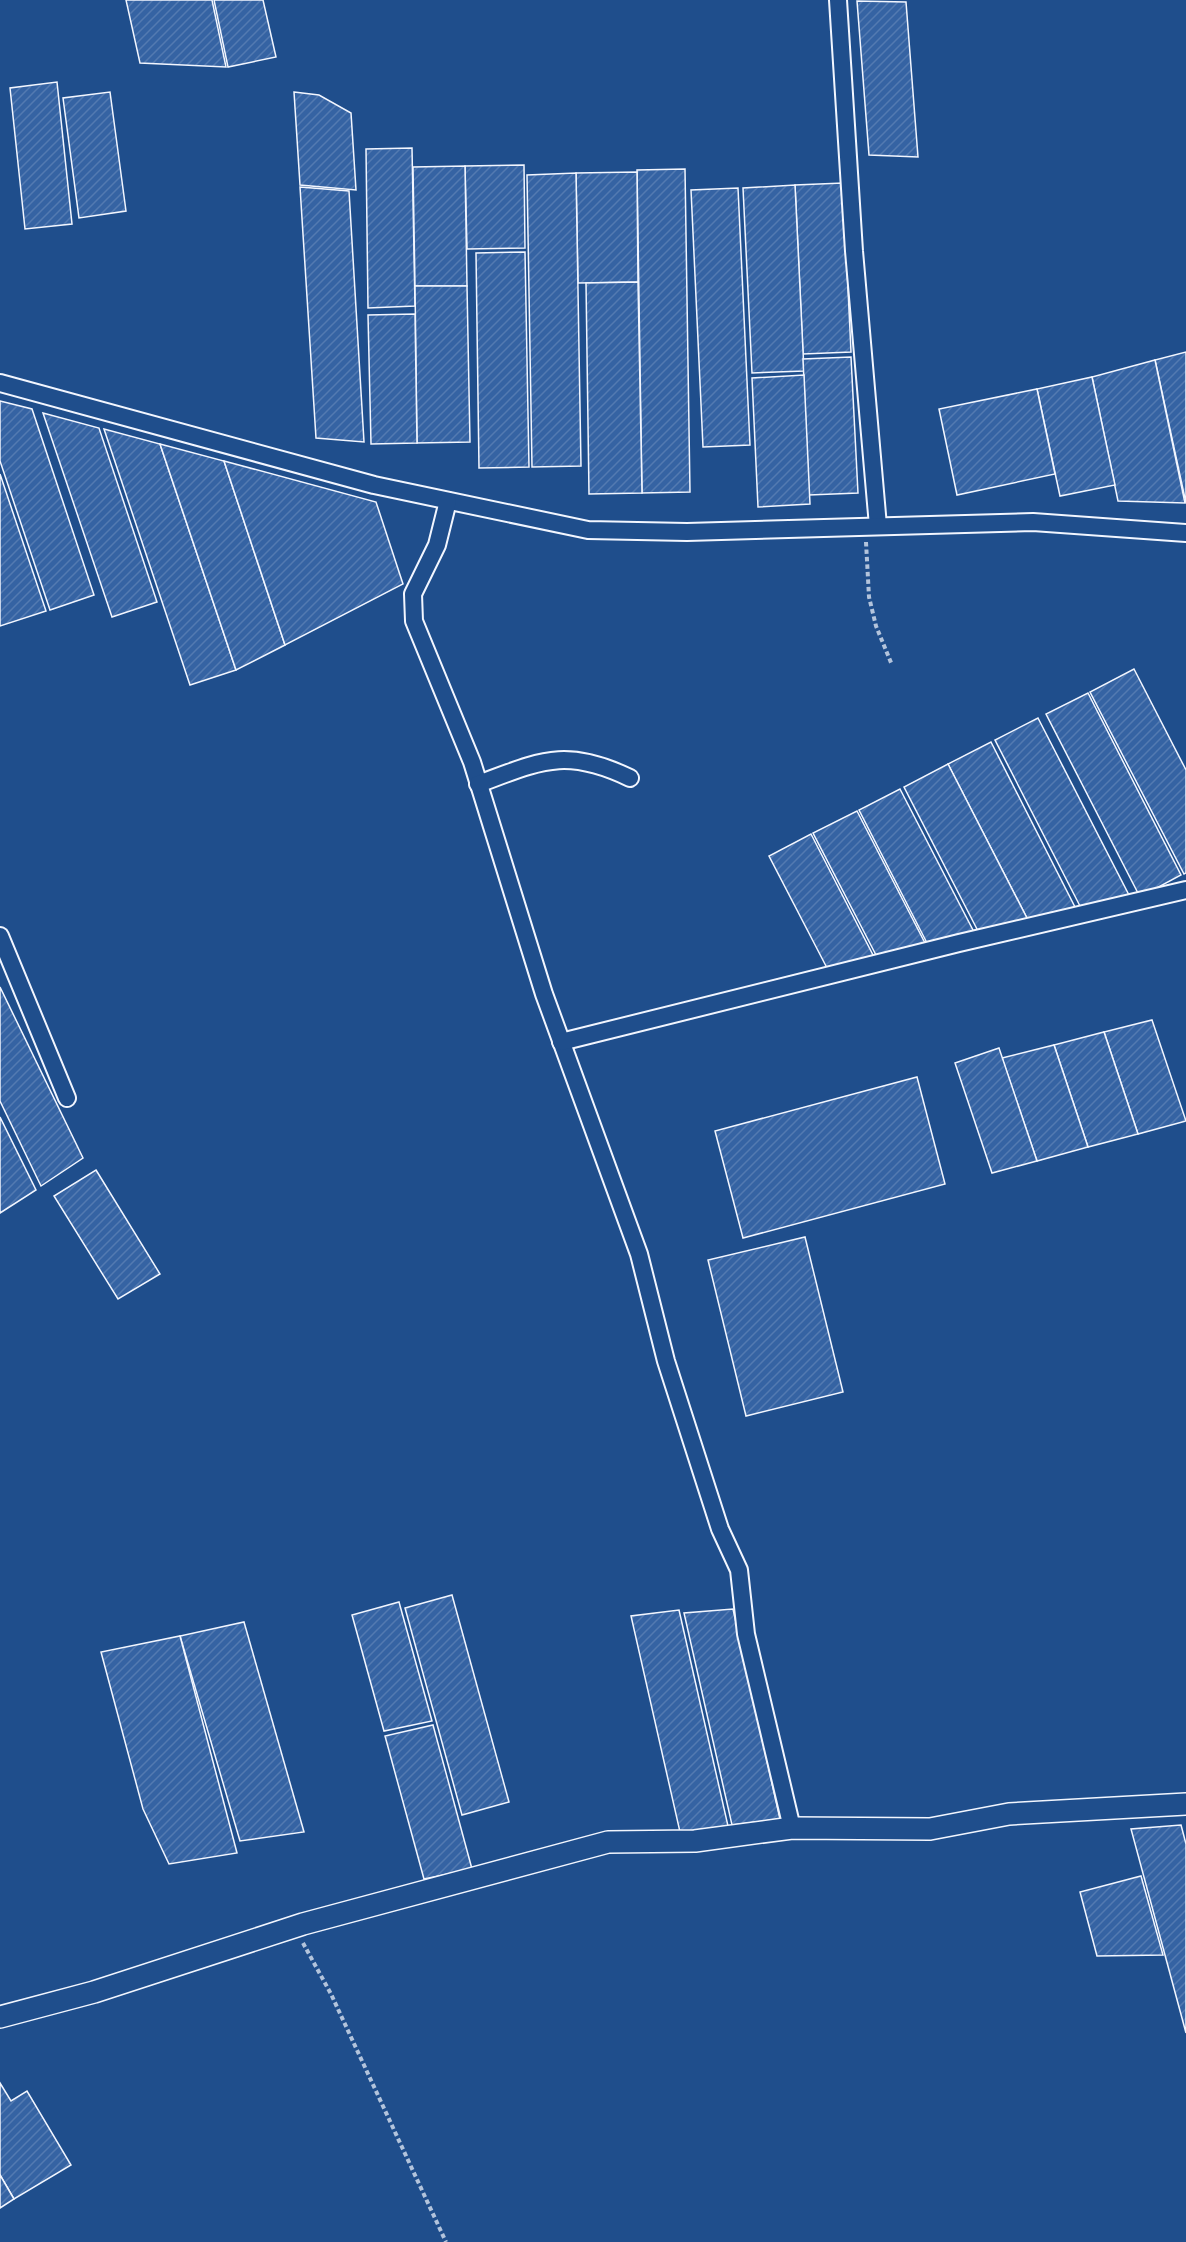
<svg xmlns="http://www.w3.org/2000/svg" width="1186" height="2242" font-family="Arial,sans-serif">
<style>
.building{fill:url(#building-hatch);stroke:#f2f6ff;stroke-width:1.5}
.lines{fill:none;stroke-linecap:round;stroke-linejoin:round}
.minor-casing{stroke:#f2f6ff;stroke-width:20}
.tertiary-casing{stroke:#f2f6ff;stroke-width:24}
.path{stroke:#b3c4dc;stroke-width:4;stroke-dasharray:4.5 3;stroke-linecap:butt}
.minor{stroke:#1f4e8c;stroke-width:16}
.tertiary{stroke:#1f4e8c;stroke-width:21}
</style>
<defs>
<pattern id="building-hatch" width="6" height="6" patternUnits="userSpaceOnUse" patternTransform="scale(1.5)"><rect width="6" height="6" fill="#3563a3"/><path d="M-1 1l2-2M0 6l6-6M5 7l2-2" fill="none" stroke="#537ab1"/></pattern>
</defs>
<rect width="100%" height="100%" fill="#1f4e8c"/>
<g class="building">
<path d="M126 0H212L226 67 140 63Z"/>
<path d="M214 0H263L276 57 228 67Z"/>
<path d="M857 1 906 2 918 157 869 155Z"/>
<path d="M57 82 72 224 25 229 10 88Z"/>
<path d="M110 92 126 211 79 218 63 98Z"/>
<path d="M294 92 319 95 351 113 356 190 300 185Z"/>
<path d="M412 148 415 306 368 308 366 149Z"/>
<path d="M524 165 525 248 467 249 465 166Z"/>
<path d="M465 166 467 286H415L413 167Z"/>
<path d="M685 169 690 492 642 493 637 170Z"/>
<path d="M637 172 638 282 578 283 576 173Z"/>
<path d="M576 173 581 466 532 467 527 175Z"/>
<path d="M843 183 851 352 803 354 795 185Z"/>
<path d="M795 185 804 371 752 373 743 188Z"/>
<path d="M300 187 349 191 364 442 316 438Z"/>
<path d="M738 188 750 445 703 447 691 190Z"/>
<path d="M525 252 529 467 479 468 476 253Z"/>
<path d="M638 282 642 493 589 494 586 283Z"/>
<path d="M415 286H467L470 442 417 443Z"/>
<path d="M415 314 417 443 371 444 368 315Z"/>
<path d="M1186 352V503L1155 360Z"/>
<path d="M851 357 858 493 809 495 803 359Z"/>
<path d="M1155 360 1185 503 1118 501 1092 377Z"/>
<path d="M804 375 810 504 758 507 752 378Z"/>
<path d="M1092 377 1115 485 1060 496 1037 389Z"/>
<path d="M1037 389 1055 474 957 495 939 409Z"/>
<path d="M0 401 32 409 94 595 50 610 0 461Z"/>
<path d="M43 413 99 428 157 602 112 617Z"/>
<path d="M104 429 160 444 236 670 190 685Z"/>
<path d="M160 444 224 461 285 645 236 670Z"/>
<path d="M224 461 376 502 403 584 285 645Z"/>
<path d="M0 474 46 611 0 626Z"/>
<path d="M1134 669 1186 770V873L1184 874 1090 692Z"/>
<path d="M1088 693 1181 875 1140 897 1046 714Z"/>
<path d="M1038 718 1131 899 1082 910 995 740Z"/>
<path d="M991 742 1077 911 1029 922 948 764Z"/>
<path d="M948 764 1029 922 979 933 904 787Z"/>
<path d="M900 789 975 934 928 945 859 810Z"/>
<path d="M857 811 926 945 877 957 813 833Z"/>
<path d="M811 834 874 957 827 968 769 856Z"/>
<path d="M0 987 83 1158 41 1186 0 1101Z"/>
<path d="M1152 1020 1186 1121 1138 1134 1104 1032Z"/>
<path d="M1104 1032 1138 1134 1088 1147 1054 1045Z"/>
<path d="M1054 1045 1088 1147 1037 1161 1002 1058Z"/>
<path d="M999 1048 1037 1161 992 1173 955 1063Z"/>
<path d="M917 1077 945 1184 743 1238 715 1131Z"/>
<path d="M0 1117 36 1190 0 1213Z"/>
<path d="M96 1170 160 1274 118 1299 54 1196Z"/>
<path d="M805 1237 843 1392 746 1416 708 1260Z"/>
<path d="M452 1595 509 1802 462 1815 405 1608Z"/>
<path d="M399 1602 432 1721 384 1731 352 1615Z"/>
<path d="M733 1609 780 1819 732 1825 684 1613Z"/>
<path d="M679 1610 728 1826 680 1832 631 1616Z"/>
<path d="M244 1622 304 1832 240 1841 180 1636Z"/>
<path d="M180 1636 237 1853 169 1864 143 1809 101 1652Z"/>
<path d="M433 1725 472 1869 424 1879 385 1736Z"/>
<path d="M1181 1825 1186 1844V2033L1131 1829Z"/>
<path d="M1141 1876 1163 1955 1097 1956 1080 1892Z"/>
<path d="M0 2083 11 2101 27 2091 71 2165 14 2199 0 2175Z"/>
<path d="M0 2175 14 2199 0 2208Z"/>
</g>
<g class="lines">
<g class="minor-casing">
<g id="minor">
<path d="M838 0 854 251 878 526"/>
<path d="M0 383 374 485 588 530 687 532 1033 522 1186 533"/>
<path d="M448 501 437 545 413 594 414 621 472 762 544 994 639 1254 666 1361 720 1529 739 1570 746 1634 792 1828"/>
<path d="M478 784C541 761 565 747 630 778"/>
<path d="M0 936 67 1098"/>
<path d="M561 1042 959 943 1186 890"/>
</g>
</g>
<g class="tertiary-casing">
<path id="tertiary" d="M0 2017 94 1992 303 1924 608 1842 695 1841 792 1828 930 1829 1009 1814 1186 1804"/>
</g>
<g class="path">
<path d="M866 542 869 597 876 626 892 665"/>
<path d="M303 1943 331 1994 446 2242"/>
</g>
<use href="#minor" class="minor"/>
<use href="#tertiary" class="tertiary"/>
</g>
</svg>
